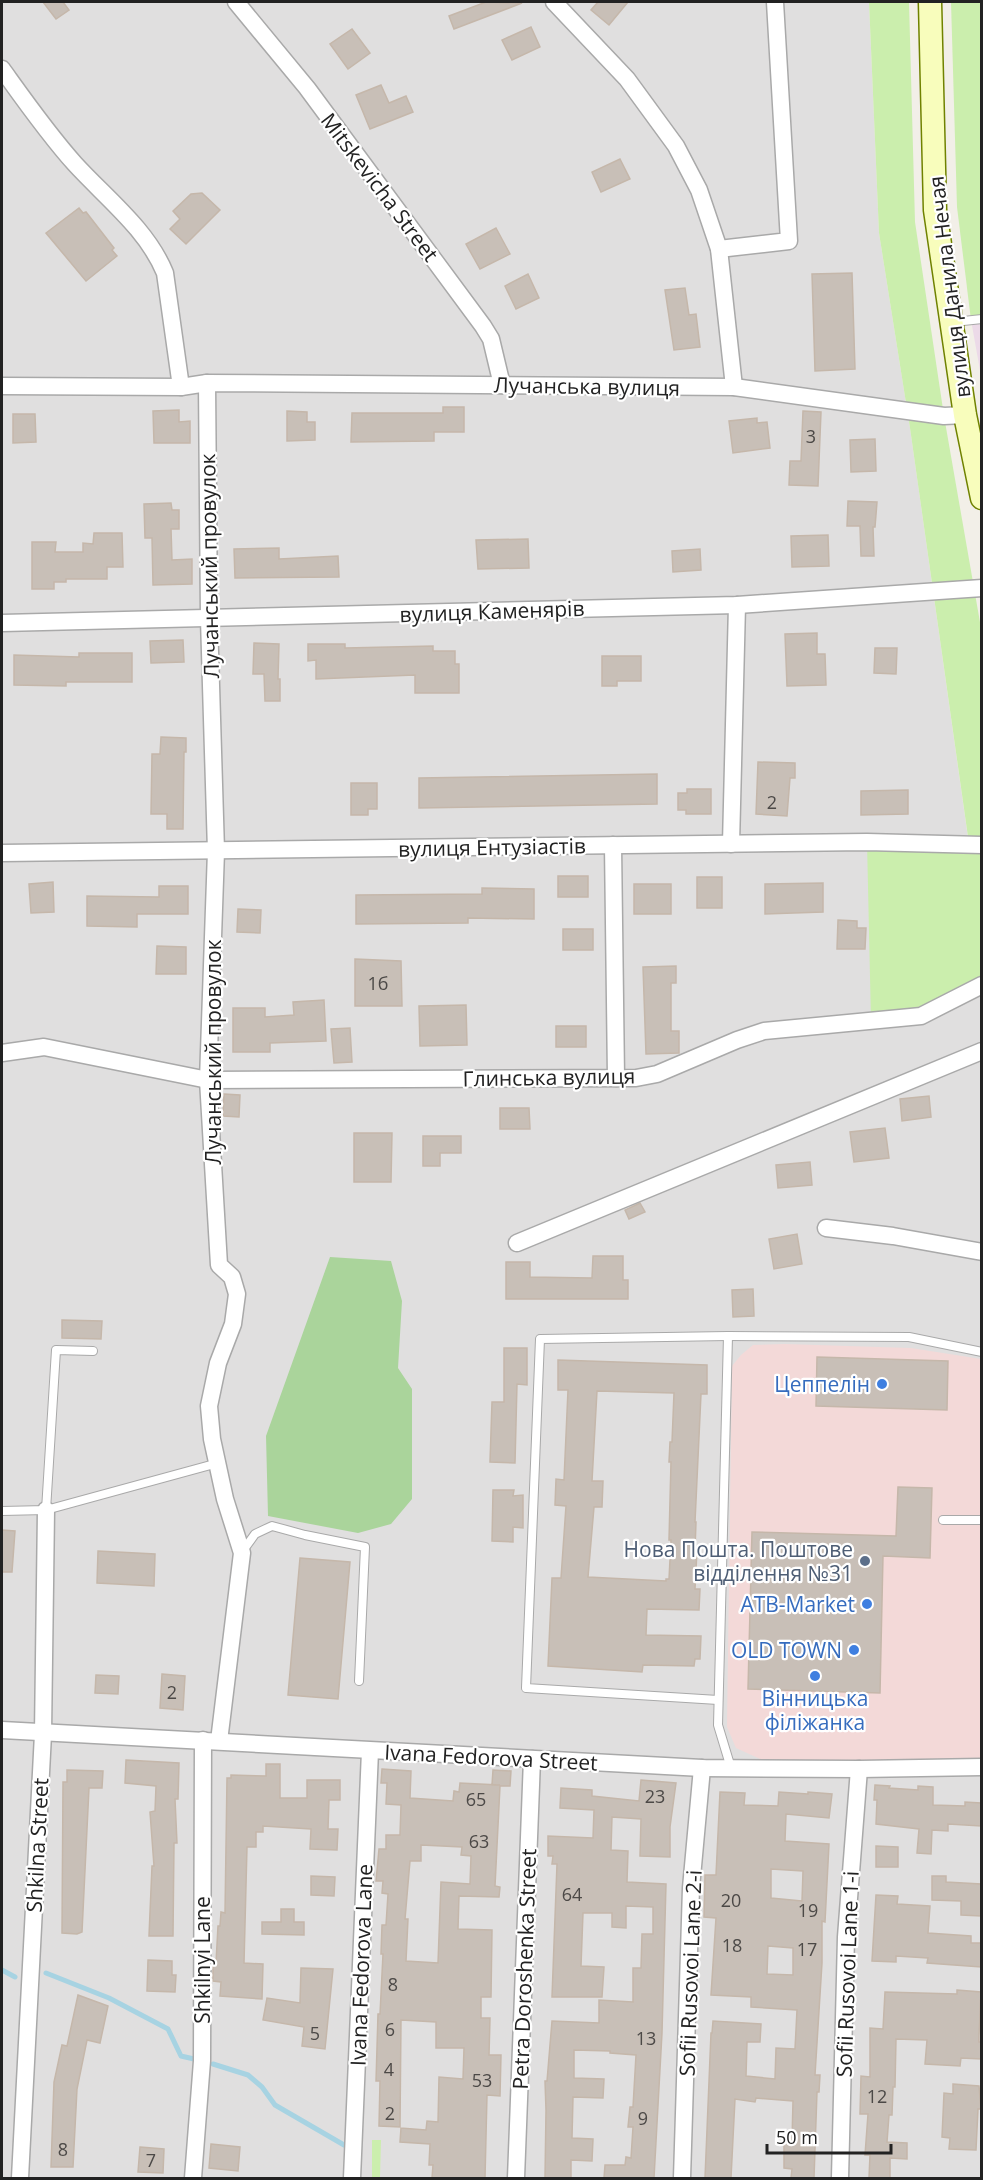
<svg xmlns="http://www.w3.org/2000/svg" width="983" height="2180" font-family="'Open Sans',sans-serif">
<style>
.residential{fill:#e0dfdf}
.commercial{fill:#f3d9d8}
.industrial{fill:#ecdae8}
.grass{fill:#cbeead}
.forest{fill:#aad49b}
.lines{fill:none;stroke-linecap:round;stroke-linejoin:round}
.stream{stroke:#a7d3e2;stroke-width:5}
.building{fill:#c8bfb7;stroke:#c5b7aa;stroke-width:1.5;fill-rule:evenodd}
.service-casing{stroke:#a9a9a9;stroke-width:10}
.minor-casing{stroke:#a9a9a9;stroke-width:19}
.secondary-casing{stroke:#708200;stroke-width:25}
.service{stroke:#fff;stroke-width:8}
.minor{stroke:#fff;stroke-width:16}
.secondary{stroke:#f8fdbc;stroke-width:22}
.shop-dot{fill:#3f7fe0;stroke:#fff;stroke-width:2}
.service-dot{fill:#5c6f8a;stroke:#fff;stroke-width:2}
.labels{text-anchor:middle;dominant-baseline:central;stroke-width:4.5;stroke-linejoin:round;paint-order:stroke}
.number-label{font-size:18px;fill:#4c4947}
.street-label{font-size:21px;fill:#222;stroke:#fff}
.shop-label{font-size:21px;fill:#366cbe;stroke:#fff;text-anchor:end}
.service-label{font-size:21px;fill:#4e5e75;stroke:#fff;text-anchor:end}
</style>
<rect width="100%" height="100%" fill="#f2efe8"/>
<path class="residential" d="M2 2H869L879 233 910 428 969 845 981 985V2178H2Z"/>
<path class="commercial" d="M784 1344 911 1348 981 1359V1760L769 1763 736 1748 727 1727 732 1366 741 1355 753 1345Z"/>
<path class="industrial" d="M981 319V376L971 320Z"/>
<g class="grass">
<path d="M869 2H909L915 222 944 416 981 628V985L935 1010 871 1021 867 842 969 844 910 428 879 233Z"/>
<path d="M951 2H981L982 319 971 320 957 207Z"/>
<path d="M372 2140H381L380 2178H372Z"/>
</g>
<path class="forest" d="M330 1257 391 1261 402 1301 398 1368 412 1389V1499L391 1524 358 1533 268 1516 266 1436Z"/>
<g class="lines">
<g class="stream">
<path d="M2 1970 15 1977"/>
<path d="M46 1973 109 1998 168 2029 181 2056 194 2059"/>
<path d="M213 2064 248 2075 262 2087 275 2105 344 2145"/>
</g>
</g>
<g class="building">
<path d="M43 2H63L69 10 56 19Z"/>
<path d="M486 2 522 3 454 29 449 16Z"/>
<path d="M598 2H628L609 25 591 10Z"/>
<path d="M531 27 540 47 512 60 502 40Z"/>
<path d="M352 29 370 53 348 69 330 44Z"/>
<path d="M381 85 389 103 406 96 413 112 370 129 356 95Z"/>
<path d="M620 159 630 179 601 192 592 172Z"/>
<path d="M202 193 220 210 186 244 170 229 180 219 173 211 191 194Z"/>
<path d="M79 208 83 213 86 212 114 248 112 250 117 256 86 281 46 233Z"/>
<path d="M496 228 510 254 480 269 466 244Z"/>
<path d="M852 273 855 369 815 371 812 274Z"/>
<path d="M528 274 539 298 516 309 505 286Z"/>
<path d="M685 288 689 315 696 314 700 347 674 350 665 290Z"/>
<path d="M443 407H464V432H434V441L351 442 352 413H443Z"/>
<path d="M179 410V422L190 421V443H154L153 411Z"/>
<path d="M287 411 307 412V422H315V440L287 441Z"/>
<path d="M803 411 821 412 818 486 789 485 790 461H801Z"/>
<path d="M13 414H35L36 442 13 443Z"/>
<path d="M757 418V423L767 422 770 448 733 453 729 421Z"/>
<path d="M875 439 876 471 851 472 850 440Z"/>
<path d="M848 501 877 502 875 527H873L874 556H861L860 526H847Z"/>
<path d="M171 503 172 510H179V529H171L172 560 192 559V584L153 585 152 538H145L144 504Z"/>
<path d="M94 533H122L123 567H107V579H66V582H54V589H32V542H56L55 552H83V543L93 544Z"/>
<path d="M828 535 829 566 792 567 791 536Z"/>
<path d="M528 539 529 568 478 569 476 540Z"/>
<path d="M279 548V559L338 556 339 577 235 578 234 549Z"/>
<path d="M700 549 701 570 673 572 672 551Z"/>
<path d="M817 633V654H825L826 685 787 686 785 634Z"/>
<path d="M183 640 184 662 151 663 150 641Z"/>
<path d="M254 643 279 644 278 679H280V701H265L264 674H253Z"/>
<path d="M308 644H345V648L433 646V651H455V664H459V693H415V675L316 679V660L308 661Z"/>
<path d="M875 648H897L896 674 874 673Z"/>
<path d="M79 653H132V682H66V686L14 685V655L79 657Z"/>
<path d="M602 656H641V681H617V686H602Z"/>
<path d="M161 737 186 738V752H184L183 829H167V814H151L152 754H160Z"/>
<path d="M758 762 795 763V778H790L787 816 756 814Z"/>
<path d="M657 774V804L419 808V778Z"/>
<path d="M351 783H377V809H368V815H351Z"/>
<path d="M687 789H711V814H686V810H678V793H687Z"/>
<path d="M908 790V814L861 815V791Z"/>
<rect x="558" y="876" width="30" height="21"/>
<rect x="697" y="877" width="25" height="31"/>
<path d="M53 882 54 912 31 913 29 884Z"/>
<path d="M823 883V912L765 914V884Z"/>
<rect x="634" y="884" width="37" height="30"/>
<path d="M159 886H188V914H137V927L87 926V896L159 897Z"/>
<path d="M482 888 534 889V919L468 918V923L356 924V895L482 894Z"/>
<path d="M238 909 261 910 260 933 237 932Z"/>
<path d="M838 920 857 921V928H866L865 949H837Z"/>
<rect x="563" y="929" width="30" height="21"/>
<path d="M157 946 186 947V974H156Z"/>
<path d="M355 959 401 961 402 1006H355Z"/>
<path d="M676 966V983H671V1031H679V1053L646 1054 643 967Z"/>
<path d="M324 1000 326 1041 270 1043V1052H233V1008H265V1017L294 1015 293 1002Z"/>
<path d="M466 1005 467 1045 420 1046 419 1006Z"/>
<rect x="556" y="1026" width="30" height="21"/>
<path d="M350 1028 352 1062 334 1063 331 1029Z"/>
<path d="M224 1094 240 1095 239 1117 223 1116Z"/>
<path d="M929 1096 931 1117 902 1121 900 1099Z"/>
<path d="M500 1108H529L530 1129H500Z"/>
<path d="M885 1128 889 1158 854 1162 850 1132Z"/>
<path d="M354 1133H392L391 1182H354Z"/>
<path d="M423 1136H461V1153H440V1166H423Z"/>
<path d="M810 1162 812 1185 778 1188 776 1165Z"/>
<path d="M640 1203 645 1212 629 1219 625 1210Z"/>
<path d="M797 1234 802 1264 774 1269 769 1239Z"/>
<path d="M593 1256H623V1280H628V1299H506V1262H530V1277L592 1278Z"/>
<path d="M753 1289 754 1316 733 1317 732 1290Z"/>
<path d="M62 1320 102 1321 101 1339 62 1338Z"/>
<path d="M504 1348H527V1385L517 1384 515 1463 490 1462 492 1402H504Z"/>
<path d="M817 1357 948 1361 947 1410 816 1406Z"/>
<path d="M558 1360 707 1365V1394H701L695 1522H696L695 1550H697L695 1589H700L699 1610 647 1609 646 1635 701 1636 700 1659H695L694 1666 643 1665 642 1672 548 1666 552 1578H561L566 1506 555 1505 556 1479 564 1480 568 1390H558ZM597 1391 674 1393 672 1442H670L669 1462H671L669 1540H671L669 1579H666V1581L588 1577 594 1507H602L603 1481H592Z"/>
<path d="M898 1487 932 1488 930 1558 883 1556 880 1693 748 1689 752 1532 896 1536Z"/>
<path d="M493 1490H514L513 1496 523 1495V1528L513 1527V1542L492 1541Z"/>
<path d="M2 1530 15 1531 12 1572H2Z"/>
<path d="M98 1551 155 1554 154 1586 97 1583Z"/>
<path d="M300 1558 350 1562 338 1699 288 1695Z"/>
<path d="M162 1674 185 1676 183 1710 160 1708Z"/>
<path d="M96 1675 119 1676 118 1694 95 1693Z"/>
<path d="M126 1760 179 1763 178 1799H175L177 1843H174L173 1936H149L152 1866H154L150 1812 155 1811 156 1786 125 1783Z"/>
<path d="M266 1764H280V1798H307V1780H340V1800H329L328 1829H338L337 1850 310 1849 311 1829 263 1826V1832H256V1847H247L244 1963 263 1964 262 1999 220 1996 221 1982 213 1981V1962L216 1963 218 1926H220L221 1912 225 1913 227 1778H231V1775L266 1776Z"/>
<path d="M382 1769 411 1771 410 1798 453 1801 454 1791 459 1792 460 1783 500 1785H492L493 1770 511 1771 510 1786H500L495 1886 500 1887 499 1897 459 1896 458 1929 492 1930 491 1997H481V2018H490L489 2055H501L500 2096 487 2095 485 2178H432L433 2165H429L430 2144 400 2142 401 2128 426 2130 427 2121 438 2122 439 2077 463 2079 464 2048H436V2022L401 2020 400 2127 379 2126 380 2081H376L378 2014H380L383 1954H381L382 1925H386L388 1894 382 1893 383 1881H376L379 1849H386V1835H400L401 1805 386 1804 387 1783H381ZM421 1845 462 1847 461 1855 471 1856 470 1884 441 1882 438 1963 406 1961 408 1919H405L410 1861H421Z"/>
<path d="M67 1770 103 1771 102 1788H89L82 1932 77 1934 62 1933 63 1782H67Z"/>
<path d="M641 1780 676 1783 670 1827V1857L640 1856 641 1819 612 1817 611 1850 628 1851 627 1882 666 1884 662 2033 654 2178H604L605 2165H625L626 2157 631 2158 633 2127H628L630 2107H633L636 2055 610 2053V2051L574 2050V2078L604 2079 603 2098 573 2097 572 2138 593 2139 592 2161 571 2160V2178H545L546 2110 545 2081H547L552 2021 599 2023V2000L633 2002V1968H641L642 1934H653V1907L626 1906V1928L612 1927V1913H583L581 1966 604 1967 602 1997H552L557 1864H552L553 1856H548V1836L593 1838 594 1810 560 1808 561 1788 592 1790V1796L639 1801Z"/>
<path d="M875 1785 890 1786 889 1788 918 1790V1786L933 1787V1805L965 1806V1802L981 1803V1826L948 1824V1831L932 1830 931 1854 917 1853 919 1829 876 1824 877 1800H874Z"/>
<path d="M720 1792 745 1793 744 1805 778 1806 779 1792 808 1794V1792L832 1794 829 1818 786 1814 785 1841 829 1844 825 1922 822 1921V1963L815 2075H820L819 2092H817L814 2178H791L792 2169 784 2168V2140H792L793 2101 756 2098 755 2102 735 2099 731 2178H705L711 2033H712L713 2021 761 2024 760 2042H747L746 2076 775 2079 776 2048 795 2049 797 2010 751 2007V1997L711 1995 716 1918 704 1917 705 1875H716ZM771 1869 803 1871 802 1901 771 1898ZM768 1946 793 1948V1975L767 1974Z"/>
<path d="M876 1846 898 1847V1867H876Z"/>
<path d="M311 1876 335 1877 334 1896 311 1895Z"/>
<path d="M932 1876H946V1882L981 1884V1916L961 1915V1901L932 1900Z"/>
<path d="M876 1895 898 1896 897 1904 930 1906 928 1933 971 1936V1943H981V1967L927 1963 928 1958 896 1956V1962L872 1961Z"/>
<path d="M281 1909H294V1922H304V1935L262 1934V1922H281Z"/>
<path d="M148 1960 172 1961V1975H176L175 1992 147 1991Z"/>
<path d="M301 1968 333 1969 325 2049 302 2046 304 2027 263 2020 267 1998 300 2003Z"/>
<path d="M957 1990 981 1992 979 2036V2042H981V2059L961 2058 960 2066 925 2064 927 2040 896 2039 895 2087H893L892 2115H889L887 2142 907 2143V2159L890 2158V2178H869L870 2155H865L868 2114H860L861 2076 870 2077V2028L883 2029 885 1992 957 1994Z"/>
<path d="M78 1995 108 2006 100 2043 87 2040 77 2089 73 2167H51L54 2082 62 2045 67 2046Z"/>
<path d="M953 2084 979 2086 981 2109H978L976 2150 949 2149 950 2138 942 2137 944 2093 953 2094Z"/>
<path d="M211 2144 240 2147 238 2171 209 2168Z"/>
<path d="M140 2147 164 2149 163 2173 138 2172Z"/>
</g>
<g class="lines">
<g class="service-casing">
<g id="service">
<path d="M954 322 982 319"/>
<path d="M728 1336 718 1725 731 1768"/>
<path d="M46 1510 56 1350 93 1351"/>
<path d="M2 1511 46 1510 218 1463"/>
<path d="M943 1520H982"/>
<path d="M242 1552 255 1534 272 1526 305 1535 365 1547 359 1681"/>
<path d="M718 1700 526 1688 540 1339 728 1336 909 1337 982 1352"/>
</g>
</g>
<g class="minor-casing">
<g id="minor">
<path d="M236 2 307 88 483 326 491 339 502 385"/>
<path d="M554 2 627 79 676 146 699 190 719 249 734 387"/>
<path d="M2 69C25 101 48 134 75 164 106 198 147 229 165 273L181 387"/>
<path d="M719 249 789 241 775 2"/>
<path d="M207 383 209 619 216 851 208 1080 219 1265 232 1277 237 1294 233 1324 218 1363 209 1406 212 1439 225 1499 242 1553 219 1741"/>
<path d="M2 386 181 387 207 383 734 387 944 416 965 415"/>
<path d="M2 623 737 605 982 588"/>
<path d="M731 844 737 605"/>
<path d="M613 845 616 1078"/>
<path d="M2 853 867 842 982 845"/>
<path d="M2 1053 44 1047 208 1080 636 1078 657 1074 737 1040 764 1031 921 1016 982 985"/>
<path d="M826 1228 893 1236 982 1252"/>
<path d="M517 1243 982 1051"/>
<path d="M2 1730 702 1768 859 1769 982 1767"/>
<path d="M20 2178 43 1734 46 1510"/>
<path d="M193 2178 202 2061 203 1740"/>
<path d="M352 2178 370 1751"/>
<path d="M516 2178 532 1759"/>
<path d="M682 2178 691 1888 702 1768"/>
<path d="M840 2178 846 1937 859 1769"/>
</g>
</g>
<g class="secondary-casing">
<path id="secondary" d="M930 2 935 210 965 415 982 498"/>
</g>
<use href="#service" class="service"/>
<use href="#minor" class="minor"/>
<use href="#secondary" class="secondary"/>
</g>
<g class="shop-dot">
<circle cx="882" cy="1384" r="6"/>
<circle cx="867" cy="1604" r="6"/>
<circle cx="854" cy="1650" r="6"/>
<circle cx="815" cy="1676" r="6"/>
</g>
<circle class="service-dot" cx="865" cy="1561" r="6"/>
<g class="labels">
<g class="number-label">
<text x="811" y="436">3</text>
<text x="772" y="802">2</text>
<text x="378" y="983">1б</text>
<text x="172" y="1692">2</text>
<text x="655" y="1796">23</text>
<text x="476" y="1799">65</text>
<text x="479" y="1841">63</text>
<text x="572" y="1894">64</text>
<text x="731" y="1900">20</text>
<text x="808" y="1910">19</text>
<text x="732" y="1945">18</text>
<text x="807" y="1949">17</text>
<text x="393" y="1984">8</text>
<text x="390" y="2029">6</text>
<text x="315" y="2033">5</text>
<text x="646" y="2038">13</text>
<text x="389" y="2069">4</text>
<text x="482" y="2080">53</text>
<text x="877" y="2096">12</text>
<text x="390" y="2113">2</text>
<text x="643" y="2118">9</text>
<text x="63" y="2149">8</text>
<text x="151" y="2160">7</text>
</g>
<g class="street-label">
<text transform="translate(380 187) rotate(53)">Mitskevicha Street</text>
<text transform="translate(949 287) rotate(-97)">вулиця Данила Нечая</text>
<text transform="translate(587 386) rotate(1)">Лучанська вулиця</text>
<text transform="translate(209 566) rotate(-91)">Лучанський провулок</text>
<text transform="translate(492 611) rotate(-2)">вулиця Каменярів</text>
<text transform="translate(492 847) rotate(-1)">вулиця Ентузіастів</text>
<text transform="translate(213 1052) rotate(-90)">Лучанський провулок</text>
<text transform="translate(549 1077) rotate(-1)">Глинська вулиця</text>
<text transform="translate(491 1757) rotate(3)">Ivana Fedorova Street</text>
<text transform="translate(37 1845) rotate(-87)">Shkilna Street</text>
<text transform="translate(202 1960) rotate(-90)">Shkilnyi Lane</text>
<text transform="translate(361 1965) rotate(-88)">Ivana Fedorova Lane</text>
<text transform="translate(524 1969) rotate(-88)">Petra Doroshenka Street</text>
<text transform="translate(690 1973) rotate(-88)">Sofii Rusovoi Lane 2-i</text>
<text transform="translate(847 1974) rotate(-88)">Sofii Rusovoi Lane 1-i</text>
</g>
<g class="shop-label">
<text x="870" y="1384">Цеппелін</text>
<text x="855" y="1604">ATB-Market</text>
<text x="842" y="1650">OLD TOWN</text>
<text x="815" y="1698" text-anchor="middle">Вінницька<tspan x="815" dy="24">філіжанка</tspan></text>
</g>
<g class="service-label">
<text x="853" y="1549">Нова Пошта. Поштове<tspan x="853" dy="24">відділення №31</tspan></text>
</g>
</g>
<rect width="983" height="2180" fill="none" stroke="#222222" stroke-width="6"/>
<path d="M767 2144v9h124v-9" fill="none" stroke="#222222" stroke-width="3"/>
<text x="776" y="2144" font-size="18" fill="#222222" stroke="#ffffff" stroke-width="4.5" paint-order="stroke">50 m</text>
</svg>
